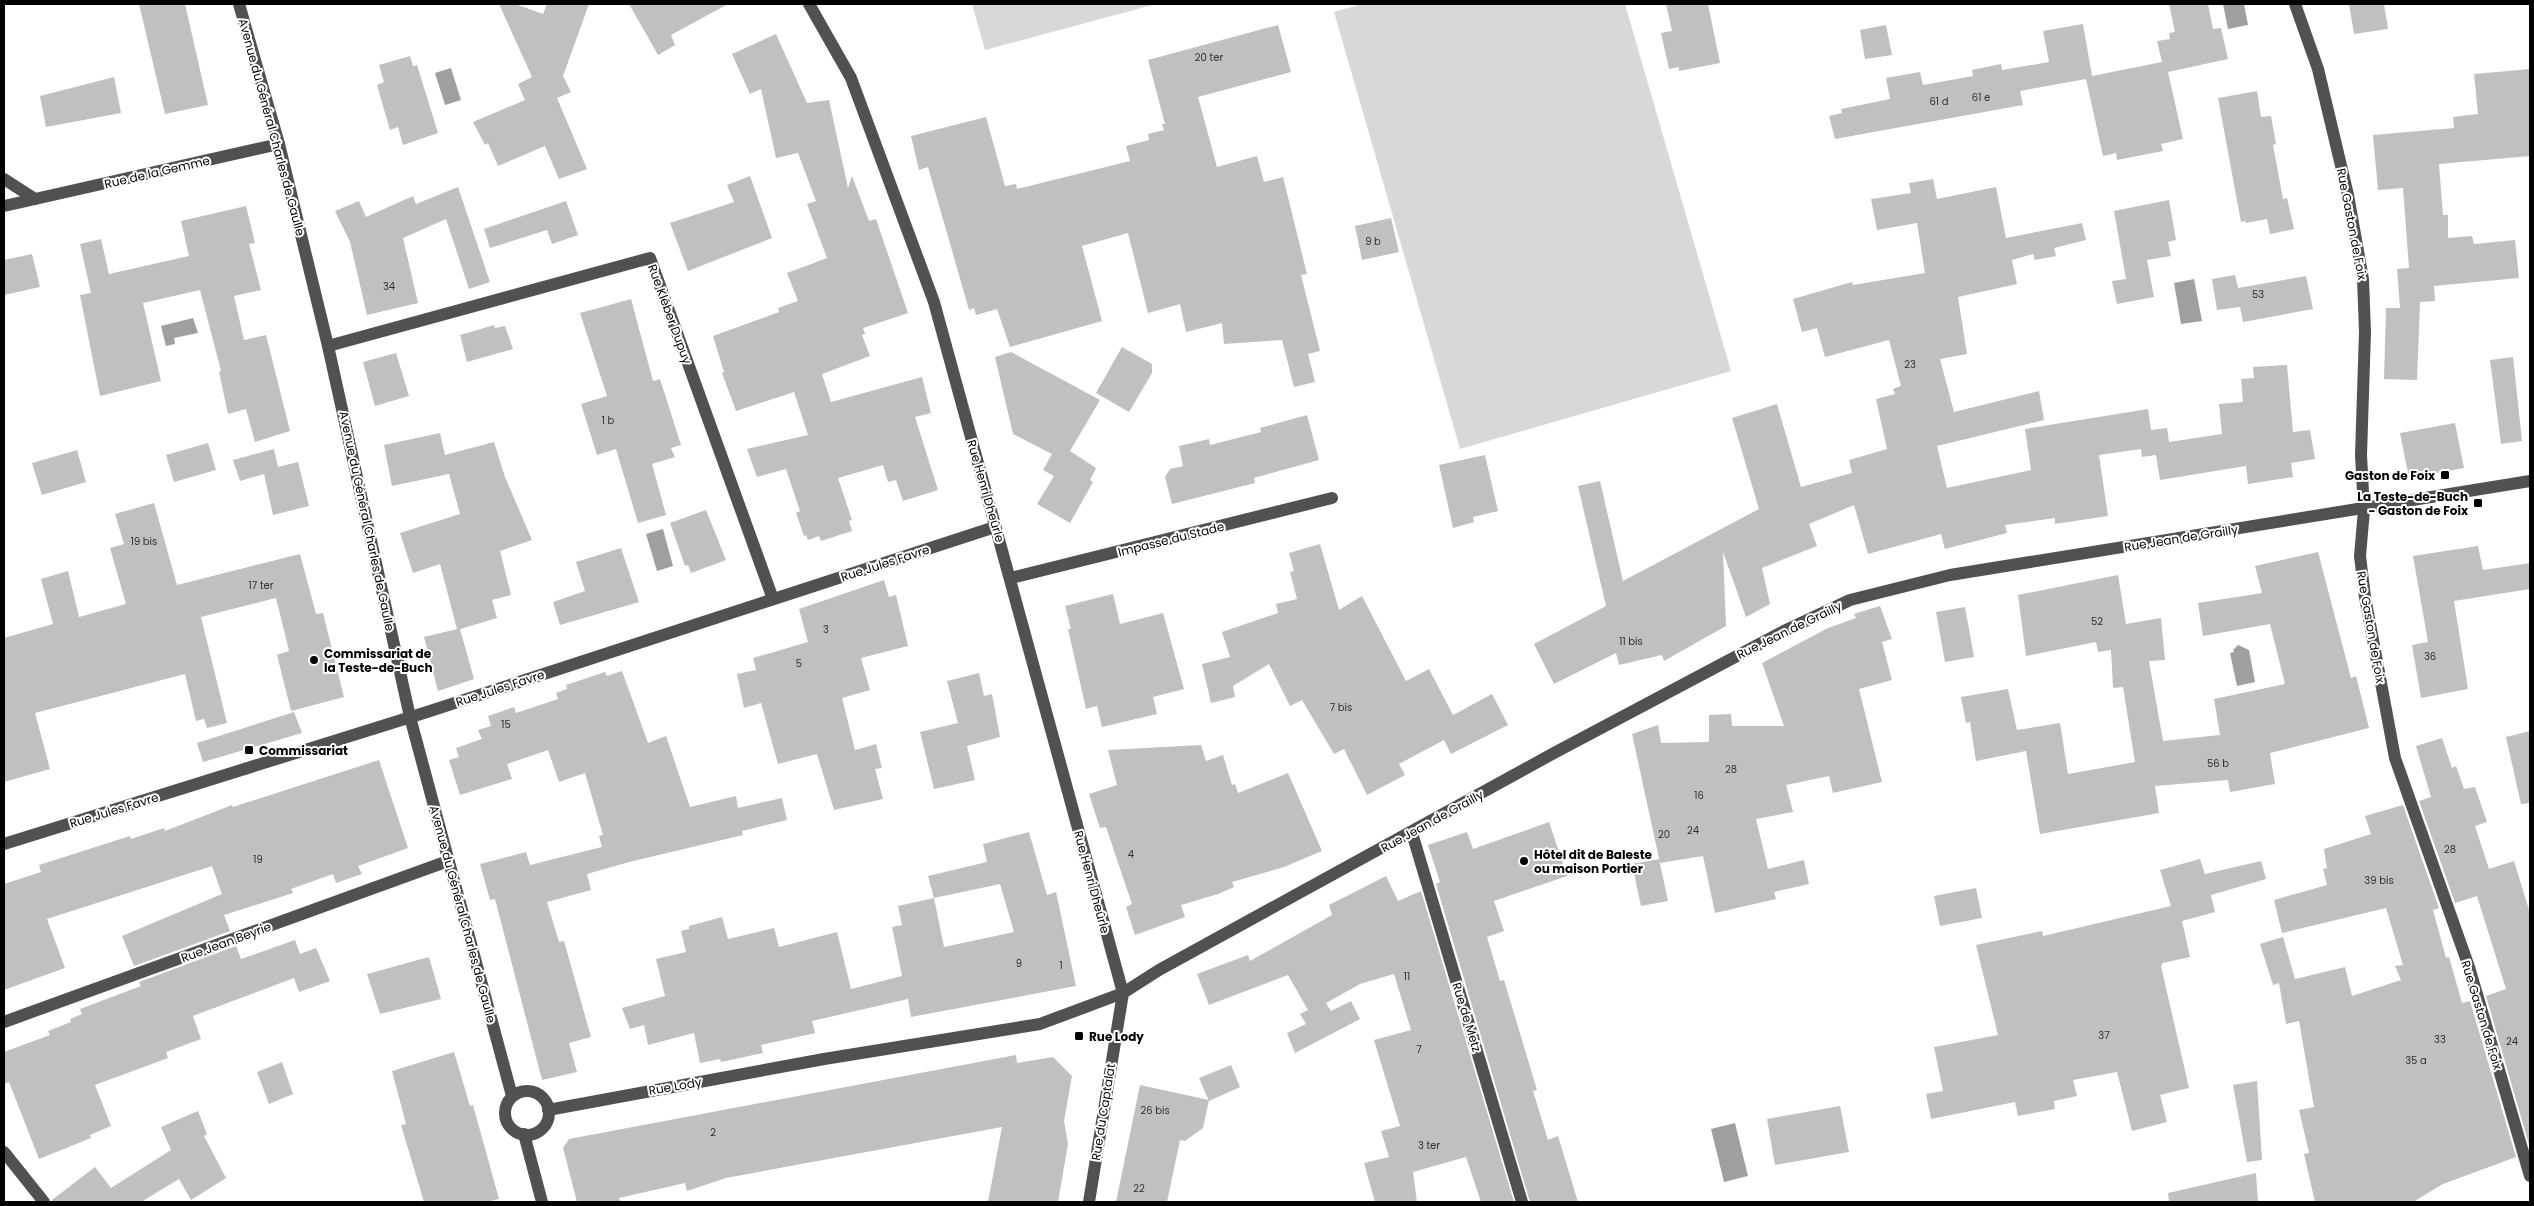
<svg xmlns="http://www.w3.org/2000/svg" width="2534" height="1206" font-family="Poppins,sans-serif">
<style>
.green{fill:#d8d8d8}
.water{fill:#9f9f9f}
.building{fill:#c0c0c0;fill-rule:evenodd}
.lines{fill:none;stroke-linecap:round;stroke-linejoin:round}
.minor{stroke:#515151;stroke-width:12}
.poi-dot{fill:#000;stroke:#fff;stroke-width:2}
.labels{text-anchor:middle;dominant-baseline:central;stroke-width:4;stroke-linejoin:round;paint-order:stroke}
.number-label{font-size:10px;fill:#303030}
.street-label{font-size:12px;fill:#000;stroke:#fff}
.poi-label{font-size:12px;font-weight:bold;fill:#000;stroke:#fff;text-anchor:start}
</style>
<rect width="100%" height="100%" fill="#fff"/>
<g class="green">
<path d="M972 4H1156L985 50Z"/>
<path d="M1362 4H1625L1731 371 1460 449 1334 12Z"/>
</g>
<g class="water">
<path d="M2223 4H2244L2248 25 2228 29Z"/>
<path d="M451 68 461 100 445 105 435 73Z"/>
<path d="M2194 279 2202 321 2181 324 2174 283Z"/>
<path d="M193 318 198 333 174 338 175 344 166 346 161 326Z"/>
<path d="M663 529 673 566 657 571 646 534Z"/>
<path d="M2238 645 2249 650 2255 682 2237 686 2230 653 2234 652 2233 650Z"/>
<path d="M1735 1123 1748 1176 1724 1182 1711 1129Z"/>
</g>
<g class="building">
<path d="M139 4H185L208 105 165 114Z"/>
<path d="M499 4H515L543 14 547 4H589L563 76 571 92 557 98 587 169 559 179 545 146 498 166 488 143 485 145 473 122 525 100 518 84 532 77Z"/>
<path d="M629 4H728L671 35 675 45 658 55Z"/>
<path d="M1666 4H1708L1720 63 1679 71V67L1669 69 1661 33 1672 31Z"/>
<path d="M2169 4H2208L2213 29 2221 28 2228 59 2168 72 2183 139 2161 144 2163 151 2117 160 2116 153 2103 156 2086 79 2020 91 2023 105 1835 139 1829 116 1842 113 1841 109 1890 99 1886 78 1920 72 1923 85 1973 76 1972 70 2001 64 2002 70 2049 62 2043 31 2083 24 2092 76 2162 62 2157 41 2170 39 2169 33 2175 32Z"/>
<path d="M2349 4H2384L2388 29 2354 34Z"/>
<path d="M1278 25 1291 72 1198 97 1217 167 1257 156 1264 182 1283 177 1307 274 1301 275 1320 351 1308 354 1315 382 1294 387 1282 340 1224 344 1222 323 1186 332 1180 304 1148 313 1128 233 1082 246 1102 321 1010 347 997 309 976 315 974 308 969 310 928 167 919 170 911 136 986 117 1005 186 1016 184 1017 189 1130 161 1126 146 1149 140 1148 134 1164 130 1162 124H1165L1148 60Z"/>
<path d="M1886 25 1892 55 1865 59 1860 30Z"/>
<path d="M776 34 807 103 829 100 848 188 852 176 869 221 876 219 908 313 863 328 865 334 862 335 870 356 822 374 831 402 922 377 931 413 915 417 938 490 903 501 896 480 888 482 883 465 838 478 852 520 849 521 852 531 821 541 819 536 808 540 806 535 804 536 796 513 800 511 786 469 757 477 747 449 808 435 794 392 736 411 722 373 724 372 713 336 779 312 778 308 798 301 787 273 827 258 807 204 816 201 798 153 776 158 761 89 750 94 732 54Z"/>
<path d="M410 56 413 66 417 65 438 133 403 145 398 127 390 130 377 85 384 82 379 65Z"/>
<path d="M2530 69V156L2439 164 2443 215H2448V238L2472 236 2474 244 2515 240 2519 278 2434 286 2435 301 2420 302 2417 380 2384 379 2386 308H2400L2397 269 2409 268 2403 188 2378 190 2373 135 2454 128 2453 117 2478 114 2474 74Z"/>
<path d="M114 77 121 113 46 127 40 96Z"/>
<path d="M2257 91 2261 117 2271 116 2276 144 2273 145 2283 199 2287 198 2294 229 2270 234 2267 219 2246 223 2245 221 2241 222 2218 98Z"/>
<path d="M750 176 772 238 688 271 670 223 734 202 727 185Z"/>
<path d="M1933 179 1937 199 1996 187 2006 238 2082 223 2086 240 2054 248 2056 256 2035 260 2033 254 2012 260 2017 284 1958 297 1967 354 1940 359 1954 412 2039 391 2044 420 1937 446 1947 488 2031 470 2025 429 2148 409 2151 430 2167 428 2169 442 2222 434 2219 404 2243 402 2241 379 2254 378 2253 367 2287 365 2293 432 2310 430 2315 459 2291 463 2293 477 2248 484 2246 466 2160 480 2156 455 2142 457 2141 449 2099 455 2108 516 2055 524V518L2005 525 2007 533 1945 549 1941 534 1868 554 1854 505 1809 524 1817 546 1762 568 1770 604 1746 617 1723 552 1726 626 1664 661 1662 655 1619 665 1616 653 1554 684 1534 644 1606 606 1578 486 1600 481 1623 581 1759 509 1732 418 1777 404 1801 487 1852 473 1849 460 1887 449 1876 399 1895 394 1893 389 1901 386 1889 340 1825 357 1817 328 1802 332 1793 299 1852 282 1853 285 1925 273 1917 223 1877 230 1871 199 1911 193 1909 183Z"/>
<path d="M458 187 490 282 469 289 446 219 403 238 418 303 367 315 350 242 335 211 359 201 366 217 413 196 416 204Z"/>
<path d="M2169 200 2176 240 2168 242 2171 256 2147 260 2154 297 2117 304 2112 281 2126 279 2114 211Z"/>
<path d="M566 201 578 235 552 244 547 230 490 248 484 229Z"/>
<path d="M246 206 255 243 249 244 261 290 234 296 244 340 266 335 290 431 255 442 246 409 228 414 219 372 221 371 200 290 143 303 161 381 100 396 80 295 91 293 80 244 101 239 109 274 189 256 181 221Z"/>
<path d="M1391 218 1399 252 1362 260 1355 226Z"/>
<path d="M32 254 40 287 4 295V260Z"/>
<path d="M2235 275 2238 288 2306 276 2313 309 2243 322 2240 307 2217 310 2212 279Z"/>
<path d="M631 299 653 381 660 379 681 445 671 448 675 457 652 464 666 515 638 523 616 449 597 455 581 404 607 396 580 313Z"/>
<path d="M494 325 495 328 505 326 513 349 467 362 460 335Z"/>
<path d="M1122 347 1152 364V373L1129 412 1096 393Z"/>
<path d="M1011 352 1100 400 1070 451 1096 468 1090 480 1093 482 1070 523 1037 504 1054 476 1043 470 1052 454 1013 434 995 357Z"/>
<path d="M396 353 409 396 375 406 363 362Z"/>
<path d="M2513 357 2522 441 2501 444 2490 360Z"/>
<path d="M1307 415 1319 460 1254 478 1255 483 1172 504 1165 477 1170 469 1183 466 1179 446 1209 439 1210 445 1261 432 1260 428Z"/>
<path d="M2455 423 2464 468 2409 478 2400 433Z"/>
<path d="M440 433 445 455 494 442 505 477 532 540 500 551 511 595 492 600 497 618 460 629 474 679 438 691 424 637 457 629 440 564 413 573 400 533 460 514 449 474 392 486 384 445Z"/>
<path d="M208 443 216 470 174 482 166 455Z"/>
<path d="M274 449 278 467 298 462 309 506 273 515 264 474 240 481 233 460Z"/>
<path d="M77 450 86 482 42 495 32 463Z"/>
<path d="M1485 455 1498 511 1473 517 1474 522 1453 528 1439 465Z"/>
<path d="M154 503 177 585 300 554 316 614 323 613 344 697 291 711 277 655 289 651 276 598 201 617 227 723 207 728 204 719 196 721 185 674 35 713 50 769 4 782V638L53 624 41 579 68 571 79 617 126 604 110 548 124 544 115 514Z"/>
<path d="M706 510 726 560 691 573 688 565 685 566 670 523Z"/>
<path d="M1320 544 1339 610 1362 596 1406 681 1429 669 1453 715 1492 694 1508 725 1451 754 1444 740 1399 764 1405 775 1367 795 1344 749 1334 754 1302 700 1290 706 1269 664 1233 686 1235 697 1211 703 1202 664 1230 657 1222 632 1278 613 1276 604 1297 599 1290 572 1294 571 1289 553Z"/>
<path d="M2478 546 2483 570 2530 563V589L2454 601 2468 689 2421 698 2412 645 2428 642 2413 556Z"/>
<path d="M621 548 639 602 560 625 553 602 585 591 576 562Z"/>
<path d="M2318 552 2351 678 2356 676 2369 728 2270 753 2275 784 2230 792 2228 780 2155 786 2159 813 2040 834 2026 751 1976 761 1970 722 1966 723 1961 697 2008 689 2017 730 2060 723 2068 774 2135 762 2123 687 2113 688 2111 650 2098 652 2096 642 2026 656 2018 595 2118 575 2126 624 2161 618 2165 660 2149 661 2163 741 2220 735 2214 699 2285 684 2270 624 2203 636 2198 603 2262 593 2255 566Z"/>
<path d="M884 580 889 597 896 595 908 646 861 658 870 690 842 698 855 750 876 744 882 768 875 769 883 799 834 810 817 754 778 764 761 703 744 708 737 674 756 670 753 658 808 642 799 609Z"/>
<path d="M1113 594 1120 624 1163 613 1184 689 1153 697 1157 714 1102 727 1097 706 1086 709 1068 629H1071L1065 606Z"/>
<path d="M1880 606 1892 639 1882 642 1892 680 1859 689 1882 782 1833 793 1829 776 1786 785 1793 812 1756 819 1768 869 1804 860 1809 884 1774 892 1776 899 1715 913 1703 856 1660 863 1632 734 1658 725 1661 743 1709 742V715L1731 714 1732 726H1784L1762 663 1828 628 1856 618 1854 614Z"/>
<path d="M1965 607 1974 657 1945 662 1936 612Z"/>
<path d="M622 671 648 743 666 736 690 807 736 796 738 808 782 798 787 820 742 831 743 835 629 862 587 874 591 890 547 902 559 942 564 941 591 1037 569 1043 577 1072 542 1080 495 899 490 900 480 864 526 852 530 865 602 847 599 836 603 835 585 773 559 782 548 750 507 764 512 779 460 795 449 760 459 757 456 748 482 739 478 730 491 726 488 716 514 707 516 713 558 699 556 693 567 689 566 685 605 672 607 676Z"/>
<path d="M979 673 984 696 992 694 1000 737 967 746 975 780 934 789 920 732 958 723 947 681Z"/>
<path d="M294 712 302 733 203 762 197 743Z"/>
<path d="M2530 731V803L2521 804 2506 737Z"/>
<path d="M2442 738 2452 768 2456 766 2464 789 2475 787 2487 822 2475 826 2489 869 2514 861 2530 913V1148L2486 996 2506 989 2477 896 2455 903 2419 801 2431 797 2416 746Z"/>
<path d="M1201 745 1206 761 1223 755 1232 785 1235 784 1238 793 1288 773 1322 851 1284 867 1232 882 1234 887 1218 894 1181 905 1185 917 1135 935 1126 907 1132 904 1106 827 1100 828 1089 794 1117 785 1108 750Z"/>
<path d="M379 760 408 848 358 866 362 874 336 883 333 874 291 889 293 893 224 915 230 931 134 966 122 936 222 894 212 866 47 919 65 968 4 990V884L41 872 39 865 130 836 131 839 164 828 165 831 232 805 233 807Z"/>
<path d="M2403 805 2439 908 2433 910 2446 958 2449 957 2462 1003 2470 1001 2516 1157 2443 1184 2413 1202H2315L2304 1154 2309 1153 2299 1110 2314 1107 2299 1021 2286 1024 2279 983 2273 985 2260 944 2283 937 2295 979 2283 982 2345 967 2352 996 2401 980 2395 966 2403 965 2386 908 2282 933 2274 900 2327 885 2323 869 2327 868 2324 849 2371 834 2365 816Z"/>
<path d="M1549 822 1567 876 1494 901 1504 931 1487 937 1500 981 1504 980 1537 1090 1533 1091 1548 1140 1558 1136 1578 1202H1530L1436 884 1440 882 1428 845 1467 832 1473 849Z"/>
<path d="M1029 832 1047 895 1056 892 1076 986 911 1017 908 999 812 1021 815 1033 761 1045 763 1053 721 1062 720 1059 700 1063 694 1033 648 1045 644 1025 630 1029 622 1008 665 996 656 959 686 952 681 931 689 929V926L722 917 728 939 774 928 779 947 837 932 851 989 902 976 892 927 902 925 898 906 934 898 928 876 987 862 983 844ZM1000 884 1014 932 944 947 934 898Z"/>
<path d="M1659 859 1668 901 1641 906 1632 864Z"/>
<path d="M2200 859 2205 874 2261 861 2266 879 2211 895 2215 912 2182 921 2190 957 2163 963 2161 966 2189 1088 2160 1095 2167 1122 2132 1131 2117 1072 2073 1080 2077 1096 2054 1101 2055 1109 2018 1116 2015 1102 1931 1119 1926 1094 1943 1091 1934 1047 1998 1035 1976 945 2042 931 2043 936 2171 906 2160 870Z"/>
<path d="M1386 876 1398 901 1421 891 1514 1202H1481L1466 1157 1413 1172 1417 1202H1375L1364 1163 1389 1157 1381 1131 1400 1126 1374 1040 1411 1030 1394 974 1360 984 1326 1003 1331 1011 1351 1001 1360 1019 1295 1053 1287 1033 1306 1024 1300 1014 1308 1010 1288 975 1209 1005 1197 974 1248 955 1250 961 1332 915 1329 905Z"/>
<path d="M1976 888 1982 918 1940 926 1934 896Z"/>
<path d="M295 940 300 954 316 948 330 981 299 992 294 978 193 1016 201 1039 166 1052 168 1058 95 1085 111 1126 90 1135 91 1138 39 1159 9 1082 4 1084V1052L50 1035 48 1031 71 1022 70 1019 82 1014 80 1009 141 986 139 982 236 946 241 959Z"/>
<path d="M429 957 441 999 380 1014 367 974Z"/>
<path d="M454 1052 470 1106 473 1105 499 1199 486 1202H424L401 1125 406 1124 392 1071Z"/>
<path d="M1016 1055 1017 1063 1053 1057 1072 1076 1064 1121 1068 1144 1058 1202H988L1002 1127 726 1178 687 1191 685 1183 619 1198 620 1202H577L563 1148 569 1139Z"/>
<path d="M282 1062 293 1094 269 1104 257 1072Z"/>
<path d="M1231 1065 1240 1087 1209 1101 1199 1078Z"/>
<path d="M2257 1081 2262 1160 2247 1162 2233 1085Z"/>
<path d="M1140 1085 1209 1100 1203 1128 1185 1141 1180 1140 1167 1202H1116Z"/>
<path d="M1840 1106 1849 1152 1775 1165 1767 1119Z"/>
<path d="M198 1111 207 1134 204 1136 226 1178 191 1200 179 1179 141 1202H52V1200L95 1167 111 1188 171 1150 161 1127Z"/>
<path d="M2256 1173 2258 1202H2169L2168 1193Z"/>
</g>
<g class="lines">
<g class="minor">
<path d="M239 4 279 144 328 346 410 717 512 1096"/>
<path d="M809 4 851 78 934 302 1123 993 1089 1202"/>
<path d="M2295 4 2318 69 2348 195 2363 279 2365 332 2361 455 2364 510 2360 556 2365 597 2395 758 2469 967 2530 1176"/>
<path d="M4 179 35 199 279 144"/>
<path d="M4 206 35 199"/>
<path d="M328 346 650 258 773 599"/>
<path d="M1011 578 1332 498"/>
<path d="M1412 833 1522 1202"/>
<path d="M4 844 427 712 995 527"/>
<path d="M4 1022 448 861"/>
<circle cx="527" cy="1113" r="22"/>
<path d="M548 1110 824 1059 1040 1024 1123 993 1159 970 1554 753 1784 631 1850 600 1950 575 2530 481"/>
<path d="M524 1134 542 1202"/>
<path d="M4 1152 44 1202"/>
</g>
</g>
<g class="poi-dot">
<rect x="2440" y="470" width="10" height="10" rx="2.5"/>
<rect x="2473" y="498" width="10" height="10" rx="2.5"/>
<circle cx="314" cy="660" r="5"/>
<rect x="244" y="745" width="10" height="10" rx="2.5"/>
<circle cx="1524" cy="861" r="5"/>
<rect x="1074" y="1031" width="10" height="10" rx="2.5"/>
</g>
<g class="labels">
<g class="number-label">
<text x="1209" y="57">20 ter</text>
<text x="1981" y="97">61 e</text>
<text x="1939" y="101">61 d</text>
<text x="1373" y="241">9 b</text>
<text x="389" y="286">34</text>
<text x="2258" y="294">53</text>
<text x="1910" y="364">23</text>
<text x="608" y="420">1 b</text>
<text x="144" y="541">19 bis</text>
<text x="261" y="585">17 ter</text>
<text x="2097" y="621">52</text>
<text x="826" y="629">3</text>
<text x="1631" y="641">11 bis</text>
<text x="2430" y="656">36</text>
<text x="799" y="663">5</text>
<text x="1341" y="707">7 bis</text>
<text x="506" y="724">15</text>
<text x="2218" y="763">56 b</text>
<text x="1731" y="769">28</text>
<text x="1699" y="795">16</text>
<text x="1693" y="830">24</text>
<text x="1664" y="834">20</text>
<text x="2450" y="849">28</text>
<text x="1131" y="854">4</text>
<text x="258" y="859">19</text>
<text x="2379" y="880">39 bis</text>
<text x="1019" y="963">9</text>
<text x="1061" y="965">1</text>
<text x="1407" y="976">11</text>
<text x="2104" y="1035">37</text>
<text x="2440" y="1039">33</text>
<text x="2512" y="1041">24</text>
<text x="1419" y="1049">7</text>
<text x="2416" y="1060">35 a</text>
<text x="1155" y="1110">26 bis</text>
<text x="713" y="1132">2</text>
<text x="1429" y="1145">3 ter</text>
<text x="1139" y="1188">22</text>
</g>
<g class="street-label">
<text transform="translate(272 127) rotate(75)">Avenue du Général Charles de Gaulle</text>
<text transform="translate(157 172) rotate(-13)">Rue de la Gemme</text>
<text transform="translate(2352 224) rotate(79)">Rue Gaston de Foix</text>
<text transform="translate(670 314) rotate(70)">Rue Kléber Dupuy</text>
<text transform="translate(986 491) rotate(74)">Rue Henri Dheûrle</text>
<text transform="translate(367 521) rotate(78)">Avenue du Général Charles de Gaulle</text>
<text transform="translate(2181 538) rotate(-9)">Rue Jean de Grailly</text>
<text transform="translate(1171 539) rotate(-14)">Impasse du Stade</text>
<text transform="translate(885 563) rotate(-18)">Rue Jules Favre</text>
<text transform="translate(2371 627) rotate(80)">Rue Gaston de Foix</text>
<text transform="translate(1789 630) rotate(-26)">Rue Jean de Grailly</text>
<text transform="translate(500 688) rotate(-18)">Rue Jules Favre</text>
<text transform="translate(114 810) rotate(-17)">Rue Jules Favre</text>
<text transform="translate(1432 821) rotate(-29)">Rue Jean de Grailly</text>
<text transform="translate(1092 882) rotate(75)">Rue Henri Dheûrle</text>
<text transform="translate(463 914) rotate(75)">Avenue du Général Charles de Gaulle</text>
<text transform="translate(226 942) rotate(-20)">Rue Jean Beyrie</text>
<text transform="translate(2482 1015) rotate(73)">Rue Gaston de Foix</text>
<text transform="translate(1467 1017) rotate(73)">Rue de Metz</text>
<text transform="translate(675 1086) rotate(-10)">Rue Lody</text>
<text transform="translate(1103 1112) rotate(-81)">Rue du Captalat</text>
</g>
<g class="poi-label">
<text x="2435" y="475" text-anchor="end">Gaston de Foix</text>
<text x="2468" y="496" text-anchor="end">La Teste-de-Buch<tspan x="2468" dy="14">- Gaston de Foix</tspan></text>
<text x="324" y="653">Commissariat de<tspan x="324" dy="14">la Teste-de-Buch</tspan></text>
<text x="259" y="750">Commissariat</text>
<text x="1534" y="854">Hôtel dit de Baleste<tspan x="1534" dy="14">ou maison Portier</tspan></text>
<text x="1089" y="1036">Rue Lody</text>
</g>
</g>
<rect width="2534" height="1206" fill="none" stroke="#000000" stroke-width="10"/>
</svg>
